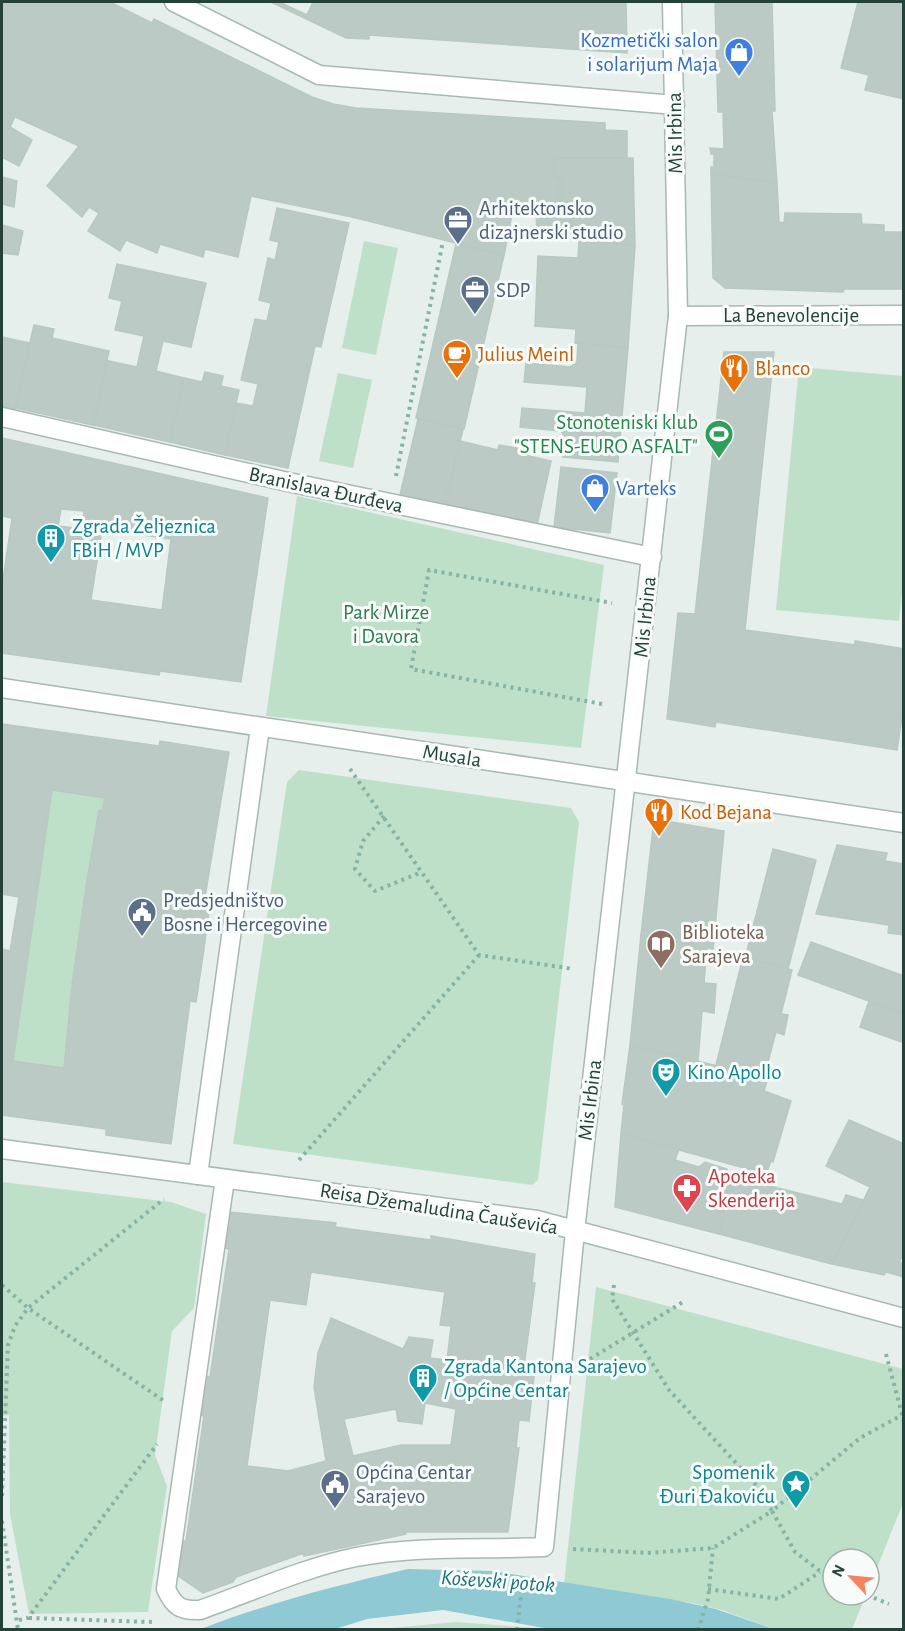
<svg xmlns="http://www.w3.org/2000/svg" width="905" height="1631" font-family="'Alegreya Sans',sans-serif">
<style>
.green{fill:#bfe0c8}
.water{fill:#8ec9d4}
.building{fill:#bbcac4;stroke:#b8c9c2;stroke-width:1.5;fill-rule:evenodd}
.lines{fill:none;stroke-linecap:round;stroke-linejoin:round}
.minor-casing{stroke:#a8b8b2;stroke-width:21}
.path{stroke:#86b3a5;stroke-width:4;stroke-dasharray:3 4.5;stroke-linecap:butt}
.minor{stroke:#fff;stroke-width:18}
.labels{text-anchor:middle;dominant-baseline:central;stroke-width:6;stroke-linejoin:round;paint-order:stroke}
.shop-label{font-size:21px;fill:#366cbe;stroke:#f7fbf9;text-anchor:end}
.street-label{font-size:21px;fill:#24423a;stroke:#f7fbf9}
.service-label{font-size:21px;fill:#4e5e75;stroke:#f7fbf9;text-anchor:start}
.food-label{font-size:21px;fill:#c56008;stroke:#f7fbf9;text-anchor:start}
.leisure-label{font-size:21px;fill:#27864d;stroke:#f7fbf9;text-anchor:end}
.culture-label{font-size:21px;fill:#0d838f;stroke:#f7fbf9;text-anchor:start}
.park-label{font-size:21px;fill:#2d7a4b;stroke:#f7fbf9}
.education-label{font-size:21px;fill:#785e54;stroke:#f7fbf9;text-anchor:start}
.health-label{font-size:21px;fill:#be3a42;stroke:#f7fbf9;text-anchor:start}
.water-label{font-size:22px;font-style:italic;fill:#1c6f80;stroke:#f7fbf9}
</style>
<rect width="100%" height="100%" fill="#e6efeb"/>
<g class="green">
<path d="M364 241 398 248 376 355 342 348Z"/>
<path d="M799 367 903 376 904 574 899 621 776 610Z"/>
<path d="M338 373 372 380 353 468 319 461Z"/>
<path d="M297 496 604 565 581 748 266 716Z"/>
<path d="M299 770 571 808 579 822 538 1180 532 1185 233 1144 287 782Z"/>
<path d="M52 790 105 798 102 811 100 810 72 984 64 1068 13 1061Z"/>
<path d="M2 1182 171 1202 206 1214 194 1308 172 1331 155 1455 167 1486 148 1612 29 1614 10 1514 9 1415 2 1416Z"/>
<path d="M596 1287 903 1369V1503L869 1588V1559H833V1595H866L852 1629H773L722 1610 692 1603 564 1584Z"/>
<path d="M456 1622 548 1629H381Z"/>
</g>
<path class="water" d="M408 1569 492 1571 670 1599 716 1609 773 1629 555 1630 443 1610 367 1619 335 1629H201C268 1603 338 1585 408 1569Z"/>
<g class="building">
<path d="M2 2H110L152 23 154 19 312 97 333 104 356 108 605 123V130L627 131V158H554V177H560V208L514 205 504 255 352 217 251 196 238 257 205 249 203 257 160 244 157 253 126 240 120 251 88 231 99 213 89 207 82 217 47 186 79 146 2 111Z"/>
<path d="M271 2H279L307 15 313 2H626L627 53 369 35V39L346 38Z"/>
<path d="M715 2H772L775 111H772L777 183 711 174V167H714V154H711L710 148 724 149 723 112H718Z"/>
<path d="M858 2H904V99L865 90 869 75 841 68Z"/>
<path d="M2 111 16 115 10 127 32 140 19 166 2 157Z"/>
<path d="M554 158H633L635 246 537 236 536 207 560 208V177H554Z"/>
<path d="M711 174 777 183 779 222 784 223 785 213 861 214 862 224 884 225V232H904V293L903 289H844L843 292 725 288 713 278Z"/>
<path d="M2 177 17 181 14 207 2 204Z"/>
<path d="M277 208 349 223 321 347 315 346 288 468 225 455 236 403 253 406 258 384 241 380 255 319 267 321 271 303 259 300 268 258 275 260 279 242 270 240Z"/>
<path d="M2 225 23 231 18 255 2 253Z"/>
<path d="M579 241 635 246 628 348 575 343 576 329 535 326 538 256 578 258Z"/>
<path d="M456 244 504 255 464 429 416 418Z"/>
<path d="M117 264 206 283 191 347 163 341 156 371 184 378 170 442 93 425 108 361 137 367 144 336 115 330 122 301 109 298Z"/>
<path d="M34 325 54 329 52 338 109 351 93 425 15 408Z"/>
<path d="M2 337 30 343 15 409 2 406Z"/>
<path d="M578 343 628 348 618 462 563 457 565 437 561 431 520 427 522 408 585 413 587 387 524 382 526 363 570 367 577 362Z"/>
<path d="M724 352H774L745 630 855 645V641L904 649V704L897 750 716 722 715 727 667 719 678 613 695 614Z"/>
<path d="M205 372 223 376 221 386 239 390 225 455 170 442 184 378 202 382Z"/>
<path d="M418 419 463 429 445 505 400 495Z"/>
<path d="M2 438 268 498 241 682 160 671 159 675 2 653V587L12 518 2 516ZM61 509 84 511 82 529 58 526ZM102 529 171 539 162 610 91 600Z"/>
<path d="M460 441 498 450 499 445 517 448 516 453 551 461 537 525 445 505Z"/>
<path d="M561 467 617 473 610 533 554 527Z"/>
<path d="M2 724 159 746 160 741 229 752 205 897H211L204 949 196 1002 190 1001 171 1144 106 1135V1129L2 1115V949L10 951 19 897 2 894ZM52 790 105 798 102 811 99 810 87 880 72 985 64 1068 13 1061Z"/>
<path d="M654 819 724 831 713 949 641 935Z"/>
<path d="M837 845 887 853 885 861 904 864V935L888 933 889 925 816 914Z"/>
<path d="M773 849 816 860 788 969 745 958Z"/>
<path d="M641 935 707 948 704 983 716 984 714 1013 702 1011 698 1061 630 1045Z"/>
<path d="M811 942 904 976V1014L798 975Z"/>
<path d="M743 957 792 970 781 1014 788 1015 784 1035 776 1032 764 1077 716 1065Z"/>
<path d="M869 1001 904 1014V1043L860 1027Z"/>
<path d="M630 1045 768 1078 764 1091 791 1101 773 1162 771 1161 766 1174 621 1134 624 1105 622 1104Z"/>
<path d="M849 1120 904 1144V1253L899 1262 904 1263V1277L886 1272 884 1275 832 1264 870 1187 826 1166Z"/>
<path d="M621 1134 679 1149 675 1160 699 1167 705 1162 727 1169 729 1175 734 1177 719 1234 615 1207Z"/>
<path d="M734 1177 842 1204 846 1195 863 1200 832 1264 719 1234Z"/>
<path d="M229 1212 336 1223 335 1227 431 1240V1236L535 1254 532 1283H535L524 1367 535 1368 529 1421 519 1420 516 1448H519L508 1532H405L406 1534 304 1556V1553L236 1577 233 1582 203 1593 178 1576 183 1541H186L204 1416 200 1415 206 1376 210 1377 229 1249 225 1248ZM311 1272 445 1292 440 1325 451 1326 447 1360 430 1358 433 1340 409 1337 403 1349 331 1318 318 1353 314 1387 326 1461 288 1471 247 1466 270 1300 306 1305ZM425 1403 456 1409 451 1445H401L353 1456 344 1419 396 1409 398 1421 422 1424Z"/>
</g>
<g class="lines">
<g class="minor-casing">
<g id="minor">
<path d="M174 2 319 75 675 105"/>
<path d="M678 316 904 315"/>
<path d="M2 417 288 482 652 557"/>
<path d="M2 688 904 823"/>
<path d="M2 1149 537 1220 904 1318"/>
<path d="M198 1175 260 727"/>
<path d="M225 1179 166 1589C174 1606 180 1611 200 1610 251 1592 303 1568 356 1557 418 1545 482 1550 544 1547L575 1231 678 316 672 2"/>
</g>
</g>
<g class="path">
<path d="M396 476 443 241"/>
<path d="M602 704 411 669 429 570 612 603"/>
<path d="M350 769 479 955 574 969"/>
<path d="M384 816 363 841 355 869 375 891 422 872"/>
<path d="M299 1160 479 955"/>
<path d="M2 1285 28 1308 164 1401"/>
<path d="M614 1285 612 1299 669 1390 758 1487 772 1511 860 1438 902 1415"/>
<path d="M886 1354 904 1422"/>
<path d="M590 1359 683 1302"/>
<path d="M2 1496 8 1345 15 1326 28 1308 164 1199"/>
<path d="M2 1521 18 1630"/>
<path d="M573 1549 648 1553 713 1548 772 1511 795 1552 833 1581"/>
<path d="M708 1589 779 1599 820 1572"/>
<path d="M867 1595 889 1604"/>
<path d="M29 1618 153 1622"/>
<path d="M19 1620 28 1618 157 1444"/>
<path d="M517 1630 523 1577"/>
<path d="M698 1630 708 1599 713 1548"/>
</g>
<use href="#minor" class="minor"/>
</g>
<defs>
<g id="shop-pin" transform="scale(1.5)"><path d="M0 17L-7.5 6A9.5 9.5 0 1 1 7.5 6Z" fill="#3f7fe0" stroke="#f7fbf9"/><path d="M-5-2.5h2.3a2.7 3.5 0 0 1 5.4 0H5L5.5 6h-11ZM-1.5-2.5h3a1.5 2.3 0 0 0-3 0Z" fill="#fff"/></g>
<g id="office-pin" transform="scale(1.5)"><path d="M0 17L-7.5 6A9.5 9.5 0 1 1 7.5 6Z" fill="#5c6f8a" stroke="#f7fbf9"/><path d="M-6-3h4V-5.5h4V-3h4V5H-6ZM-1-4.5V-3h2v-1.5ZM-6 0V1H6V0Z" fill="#fff"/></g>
<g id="cafe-pin" transform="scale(1.5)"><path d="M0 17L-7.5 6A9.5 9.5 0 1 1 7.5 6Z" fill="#e8710a" stroke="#f7fbf9"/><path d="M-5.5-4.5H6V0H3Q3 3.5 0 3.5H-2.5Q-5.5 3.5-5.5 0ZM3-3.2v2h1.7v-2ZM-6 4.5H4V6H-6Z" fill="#fff"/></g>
<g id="restaurant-pin" transform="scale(1.5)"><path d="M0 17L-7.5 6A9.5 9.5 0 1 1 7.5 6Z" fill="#e8710a" stroke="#f7fbf9"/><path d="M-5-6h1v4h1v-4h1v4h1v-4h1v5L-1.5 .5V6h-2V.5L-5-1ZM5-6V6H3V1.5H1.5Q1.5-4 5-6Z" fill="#fff"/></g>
<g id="stadium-pin" transform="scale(1.5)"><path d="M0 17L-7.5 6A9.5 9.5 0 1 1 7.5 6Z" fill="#2e9e5b" stroke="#f7fbf9"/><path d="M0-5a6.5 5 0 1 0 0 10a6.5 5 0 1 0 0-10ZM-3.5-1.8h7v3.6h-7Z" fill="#fff"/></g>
<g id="building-pin" transform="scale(1.5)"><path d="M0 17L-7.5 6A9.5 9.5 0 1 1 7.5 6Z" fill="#0f9aa8" stroke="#f7fbf9"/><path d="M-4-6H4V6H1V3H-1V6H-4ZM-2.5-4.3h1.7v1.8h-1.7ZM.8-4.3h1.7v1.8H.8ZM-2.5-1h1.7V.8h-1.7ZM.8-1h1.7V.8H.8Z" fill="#fff"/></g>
<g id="civic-pin" transform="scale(1.5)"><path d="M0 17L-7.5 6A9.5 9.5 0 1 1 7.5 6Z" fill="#5c6f8a" stroke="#f7fbf9"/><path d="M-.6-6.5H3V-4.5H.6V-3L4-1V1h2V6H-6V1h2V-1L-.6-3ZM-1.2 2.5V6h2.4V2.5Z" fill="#fff"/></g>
<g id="library-pin" transform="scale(1.5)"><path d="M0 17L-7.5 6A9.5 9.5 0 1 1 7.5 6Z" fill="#8d6e63" stroke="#f7fbf9"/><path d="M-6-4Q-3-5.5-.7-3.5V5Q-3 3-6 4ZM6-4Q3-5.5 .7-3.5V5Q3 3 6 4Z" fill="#fff"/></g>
<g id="theatre-pin" transform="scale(1.5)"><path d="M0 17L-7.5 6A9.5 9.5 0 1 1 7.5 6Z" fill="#0f9aa8" stroke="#f7fbf9"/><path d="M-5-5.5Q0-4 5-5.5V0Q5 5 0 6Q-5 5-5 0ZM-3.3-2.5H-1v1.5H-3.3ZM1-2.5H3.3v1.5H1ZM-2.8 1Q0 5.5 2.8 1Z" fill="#fff"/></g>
<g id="pharmacy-pin" transform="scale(1.5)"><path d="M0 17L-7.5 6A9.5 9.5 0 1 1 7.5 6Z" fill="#e0444e" stroke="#f7fbf9"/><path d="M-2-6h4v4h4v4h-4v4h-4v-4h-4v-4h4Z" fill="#fff"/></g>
<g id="sight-pin" transform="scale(1.5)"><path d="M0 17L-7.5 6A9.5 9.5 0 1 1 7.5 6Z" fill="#0f9aa8" stroke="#f7fbf9"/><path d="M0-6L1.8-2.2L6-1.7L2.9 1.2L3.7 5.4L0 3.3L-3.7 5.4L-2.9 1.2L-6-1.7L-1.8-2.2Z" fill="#fff"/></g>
</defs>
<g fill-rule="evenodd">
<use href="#shop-pin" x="739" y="52"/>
<use href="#office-pin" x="458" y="220"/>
<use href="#office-pin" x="475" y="290"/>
<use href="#cafe-pin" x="457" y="354"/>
<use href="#restaurant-pin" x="734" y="368"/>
<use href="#stadium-pin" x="719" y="434"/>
<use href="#shop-pin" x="595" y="488"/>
<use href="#building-pin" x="51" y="538"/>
<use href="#restaurant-pin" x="659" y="812"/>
<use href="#civic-pin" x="142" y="912"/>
<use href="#library-pin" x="661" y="944"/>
<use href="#theatre-pin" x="666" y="1072"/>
<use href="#pharmacy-pin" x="687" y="1188"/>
<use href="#building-pin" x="423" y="1378"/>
<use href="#civic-pin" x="335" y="1484"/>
<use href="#sight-pin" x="796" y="1484"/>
</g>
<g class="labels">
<g class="shop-label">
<text x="718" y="40">Kozmetički salon<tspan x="718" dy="24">i solarijum Maja</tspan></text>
<text x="616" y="488" text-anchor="start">Varteks</text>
</g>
<g class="street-label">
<text transform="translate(675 133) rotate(-91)">Mis Irbina</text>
<text x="791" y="315">La Benevolencije</text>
<text transform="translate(326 490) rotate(12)">Branislava Đurđeva</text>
<text transform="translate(645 617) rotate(-84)">Mis Irbina</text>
<text transform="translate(452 756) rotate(9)">Musala</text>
<text transform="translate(590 1100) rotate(-83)">Mis Irbina</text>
<text transform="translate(439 1209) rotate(9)">Reisa Džemaludina Čauševića</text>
</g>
<g class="service-label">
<text x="479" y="208">Arhitektonsko<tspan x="479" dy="24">dizajnerski studio</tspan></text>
<text x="496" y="290">SDP</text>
<text x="163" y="900">Predsjedništvo<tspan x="163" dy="24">Bosne i Hercegovine</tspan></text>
<text x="356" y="1472">Općina Centar<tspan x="356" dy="24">Sarajevo</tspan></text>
</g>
<g class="food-label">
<text x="478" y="354">Julius Meinl</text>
<text x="755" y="368">Blanco</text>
<text x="680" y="812">Kod Bejana</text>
</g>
<g class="leisure-label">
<text x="698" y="422">Stonoteniski klub<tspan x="698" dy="24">"STENS-EURO ASFALT"</tspan></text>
</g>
<g class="culture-label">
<text x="72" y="526">Zgrada Željeznica<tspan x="72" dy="24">FBiH / MVP</tspan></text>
<text x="687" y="1072">Kino Apollo</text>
<text x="444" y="1366">Zgrada Kantona Sarajevo<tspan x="444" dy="24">/ Općine Centar</tspan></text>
<text x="775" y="1472" text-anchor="end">Spomenik<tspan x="775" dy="24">Đuri Đakoviću</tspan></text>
</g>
<g class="park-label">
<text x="386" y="612">Park Mirze<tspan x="386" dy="24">i Davora</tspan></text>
</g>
<g class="education-label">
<text x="682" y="932">Biblioteka<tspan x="682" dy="24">Sarajeva</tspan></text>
</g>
<g class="health-label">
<text x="708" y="1176">Apoteka<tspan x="708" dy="24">Skenderija</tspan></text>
</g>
<g class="water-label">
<text transform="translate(498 1581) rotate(4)">Koševski potok</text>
</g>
</g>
<rect width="905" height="1631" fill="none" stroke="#24423a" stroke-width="6"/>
<g transform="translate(851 1577) rotate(296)"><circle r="28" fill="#f7fbf9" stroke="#a3b1ad" stroke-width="1.5"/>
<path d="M0-4.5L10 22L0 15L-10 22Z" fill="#f4845f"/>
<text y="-9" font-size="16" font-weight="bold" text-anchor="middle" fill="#24423a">N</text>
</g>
</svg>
